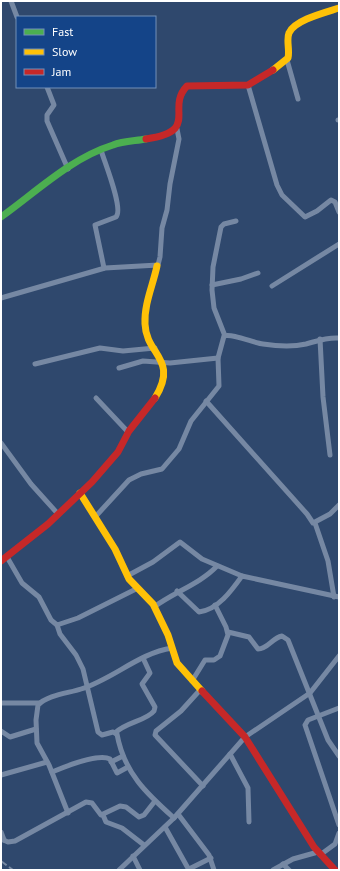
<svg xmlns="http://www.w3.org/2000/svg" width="340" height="871" font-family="'PT Sans',sans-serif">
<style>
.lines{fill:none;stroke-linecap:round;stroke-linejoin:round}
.street{stroke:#7688a3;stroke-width:5}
.fast{stroke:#4caf50;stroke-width:7}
.slow{stroke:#ffc107;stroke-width:7}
.jam{stroke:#c62828;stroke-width:7}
.rail{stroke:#7789a2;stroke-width:2;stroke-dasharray:7 3;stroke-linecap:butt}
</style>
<rect width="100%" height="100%" fill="#2f486d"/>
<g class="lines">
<g class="street">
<path d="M11 1 17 17"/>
<path d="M287 60 298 99"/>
<path d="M248 85 277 185 282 195 305 217 317 211 331 200 335 202 339 212"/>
<path d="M47 87 54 105 47 115V121L68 169"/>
<path d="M338 120H339"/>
<path d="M101 150C104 161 124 209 116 217L95 225 104 268"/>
<path d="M212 285 241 279 258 273"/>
<path d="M272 286 339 244"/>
<path d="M1 298 105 268 158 265 160 257 162 228 167 210 170 184 179 139 177 129"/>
<path d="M225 336 214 308 212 290 213 267 221 227 224 224 236 221"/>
<path d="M320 339 323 397 330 455"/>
<path d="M35 364 100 348 123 351 155 348"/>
<path d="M119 368 143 361 170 363 218 358"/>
<path d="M96 398 128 432"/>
<path d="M206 401 307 514 313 523 330 514 339 505"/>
<path d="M1 443 31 484 58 514"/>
<path d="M96 516 129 480 141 474 162 469 179 449 191 421 219 386 218 358 224 336C232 333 254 343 263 344 276 346 293 347 306 344 317 341 327 337 339 338"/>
<path d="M315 523 328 561 334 597"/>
<path d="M7 557 22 583 39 597 51 620 57 625 78 618 136 589"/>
<path d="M127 576 153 562 180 542 202 559 242 576"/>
<path d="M177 591 199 612C218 610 232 590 242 576L339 597"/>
<path d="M154 607C174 592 200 584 217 566"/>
<path d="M57 625 60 634 76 655 83 669 98 732 102 735 113 732 117 734C124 773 147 794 174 818"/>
<path d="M228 632 249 637 258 649C268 649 272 638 282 636L288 640 328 740 339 756"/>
<path d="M192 681 205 660H214L220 656 228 635 226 627 215 605"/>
<path d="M200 690 181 711 156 731 155 735 203 786"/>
<path d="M1 703H40"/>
<path d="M339 708 308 720 305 725 339 825"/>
<path d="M1 731 10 737 36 729"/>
<path d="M115 733C126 722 146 721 154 711L155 707 142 684 150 673 143 658"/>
<path d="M230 754 248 788 249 822"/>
<path d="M111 762 123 756"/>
<path d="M52 772C64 767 98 753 110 759L117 773 128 767"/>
<path d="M1 775 47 762"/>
<path d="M68 813 49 765 37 743 36 720 38 705C47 695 69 693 81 689 113 679 139 653 172 648"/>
<path d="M178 814 209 855 214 870"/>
<path d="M103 815 106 822 122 828 144 845"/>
<path d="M165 827 189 870"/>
<path d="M1 832 4 840"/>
<path d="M1 839 8 842 15 841 86 802 92 803 101 815 120 806 126 807 139 817 144 815 155 801"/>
<path d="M320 855 335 844 339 833"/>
<path d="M133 856 140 870"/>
<path d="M283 864 289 870"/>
<path d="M189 869 211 858"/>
<path d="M119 870 174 818 245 737 310 693 339 656"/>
<path d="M273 870 293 859 318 852"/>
</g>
<path class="fast" d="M1 217C36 192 71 158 113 145 123 141 135 141 146 139"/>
<g class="slow">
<path d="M273 70 288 58C290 50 286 40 289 33 294 20 327 12 339 8"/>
<path d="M155 398C179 359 146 355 145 324 144 304 153 285 157 266"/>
<path d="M80 493 115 549 129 579 153 604 168 635 177 663 202 691"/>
</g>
<g class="jam">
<path d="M146 139C201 131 165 109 187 86L248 85 273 70"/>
<path d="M1 561 48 524 92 482 118 452 129 431 155 398"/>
<path d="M202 691 245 737 314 847 335 870"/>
</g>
<path class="rail" d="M1 861 13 870"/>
</g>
<rect width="340" height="871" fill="none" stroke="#ffffff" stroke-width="4"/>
<rect x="16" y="16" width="140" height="72" fill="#144488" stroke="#728fb8"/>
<rect x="24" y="29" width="20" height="6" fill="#4caf50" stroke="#728fb8"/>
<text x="52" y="36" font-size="12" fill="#ffffff">Fast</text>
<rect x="24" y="49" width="20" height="6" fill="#ffc107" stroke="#728fb8"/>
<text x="52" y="56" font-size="12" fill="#ffffff">Slow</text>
<rect x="24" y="69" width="20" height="6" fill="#c62828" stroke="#728fb8"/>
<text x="52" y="76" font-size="12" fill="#ffffff">Jam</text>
</svg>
